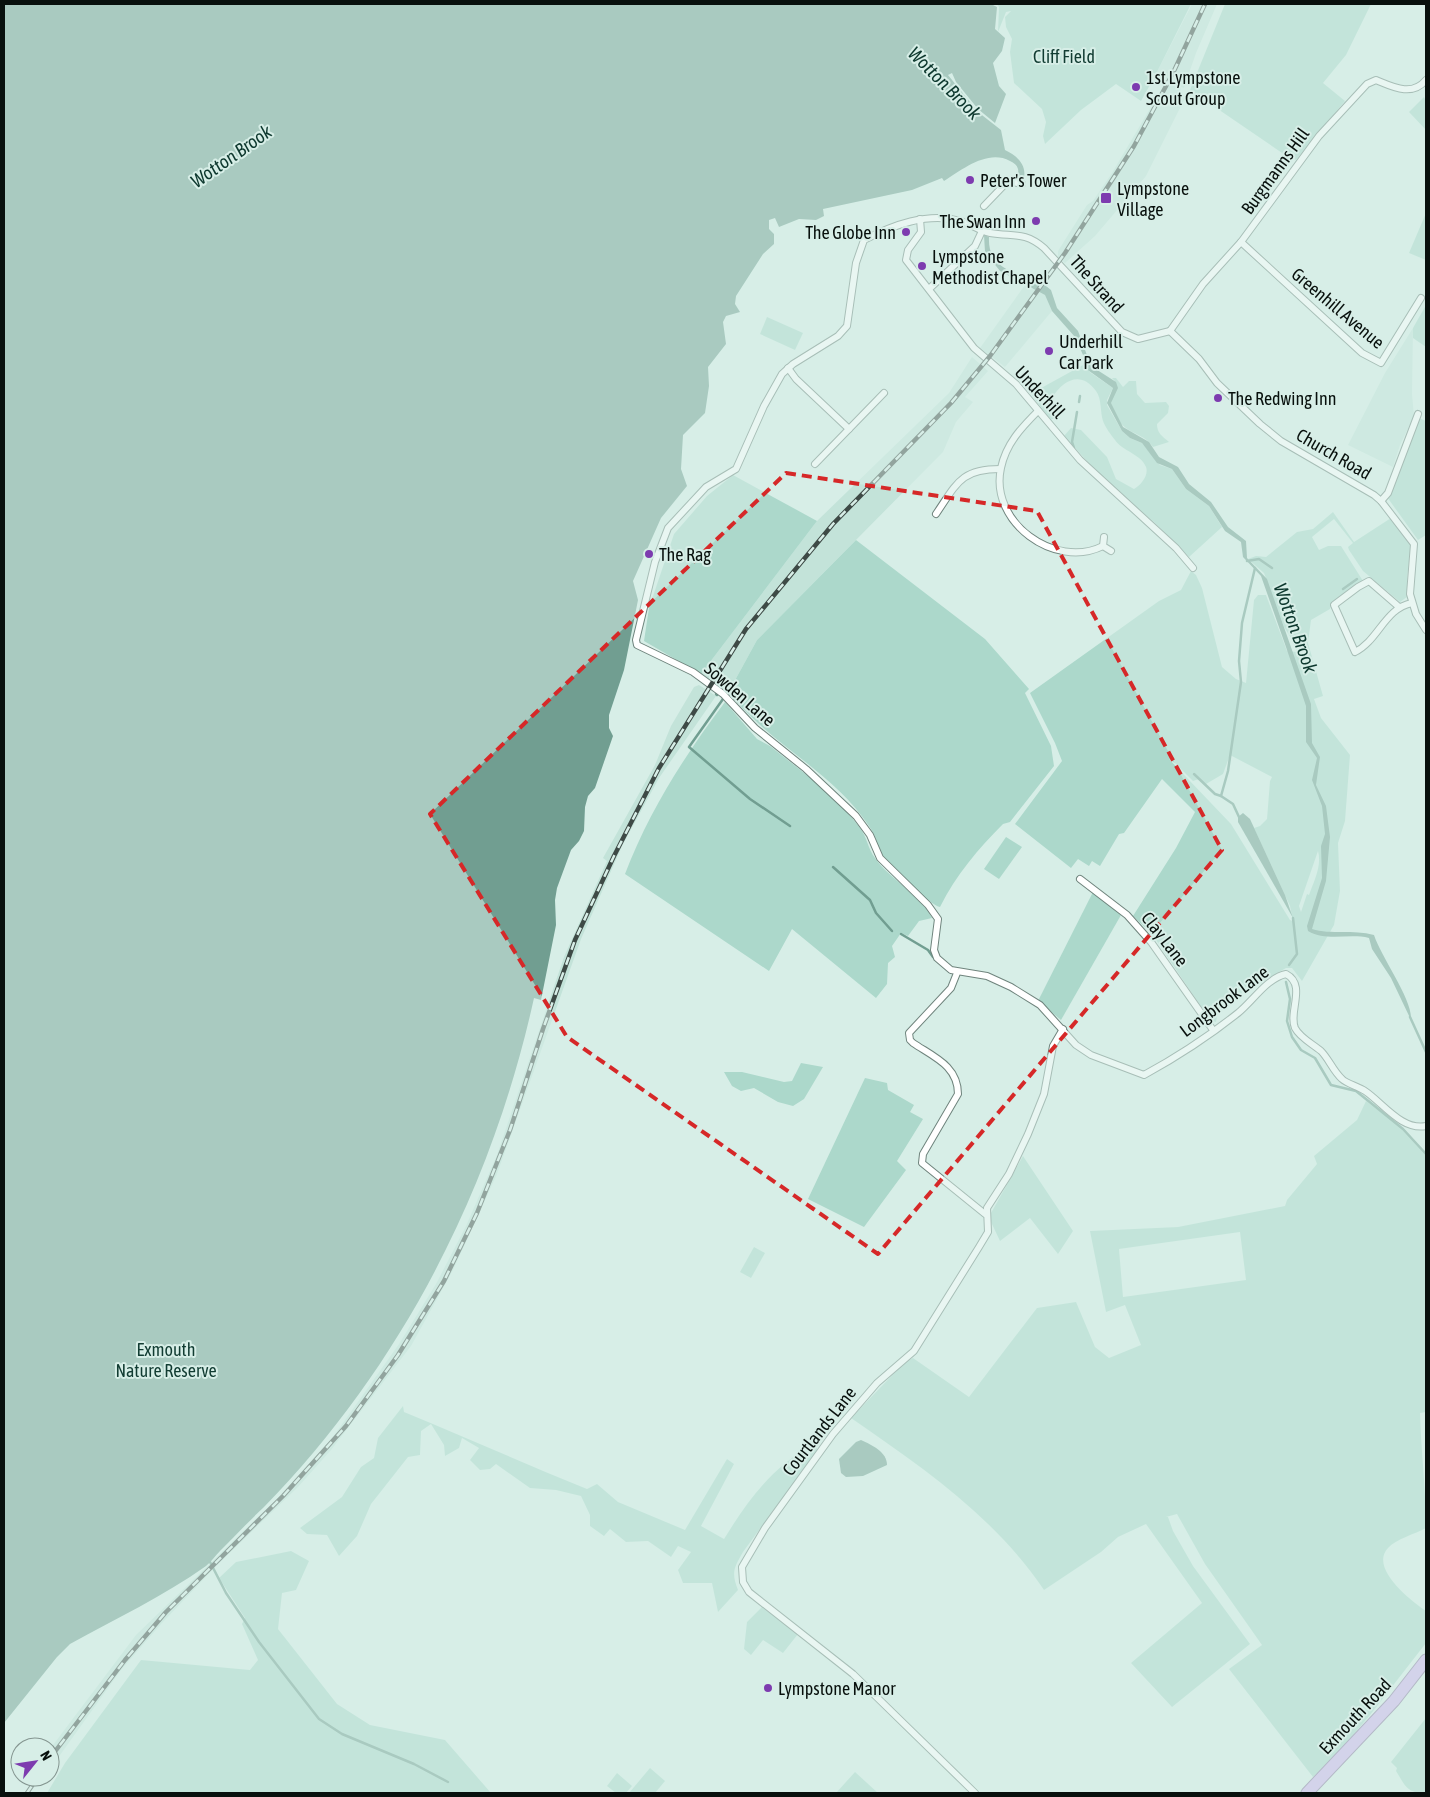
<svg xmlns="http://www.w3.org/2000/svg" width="1430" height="1797" font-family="'Asap Condensed',sans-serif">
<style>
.built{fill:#c3e3d9}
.green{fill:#acd8cb;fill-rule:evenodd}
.water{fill:#719e91}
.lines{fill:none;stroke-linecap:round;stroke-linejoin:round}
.stream{stroke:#719e91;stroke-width:2.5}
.street-casing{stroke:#6f847d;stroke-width:8}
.highway-casing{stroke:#89799f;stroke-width:13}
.street{stroke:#fff;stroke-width:6}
.highway{stroke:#cfb1ee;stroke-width:11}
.rail-casing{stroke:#3e4a46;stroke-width:4.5}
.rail{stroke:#d7eee7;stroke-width:2.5;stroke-dasharray:8;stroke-linecap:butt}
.marked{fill:none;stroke:#d62828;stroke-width:4;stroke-dasharray:10 6;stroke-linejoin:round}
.poi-dot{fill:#7d3baf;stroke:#d7eee7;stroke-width:2}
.labels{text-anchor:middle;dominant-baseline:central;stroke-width:4;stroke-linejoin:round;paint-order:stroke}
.park-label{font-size:18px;fill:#113c32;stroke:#d7eee7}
.poi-label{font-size:18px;fill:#08100d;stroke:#d7eee7;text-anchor:start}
.street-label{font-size:18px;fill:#08100d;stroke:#d7eee7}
.water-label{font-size:19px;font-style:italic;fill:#0d382e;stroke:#d7eee7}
</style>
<rect width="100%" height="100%" fill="#d7eee7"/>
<g class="built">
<path d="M1192 4H1217L1196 53 1184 88 1181 87 1180 92 1186 96 1146 176 1095 236 1065 263 1058 257V251L1087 205 1093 201 1112 173 1167 80 1156 74Z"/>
<path d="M1025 285 1045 295 1052 311 1005 367 980 348Z"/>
<path d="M1413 328 1412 394 1414 416 1400 445 1393 467 1348 445 1385 373Z"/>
<path d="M972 357 988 371 965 397 973 402 956 422 943 452 757 640 728 693 701 674 817 521 949 393Z"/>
<path d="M699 685 716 696 659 778 623 844 581 939 497 1174 453 1270 411 1346 331 1450 298 1487 217 1565 162 1623 121 1670 50 1769V1749L136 1635 282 1494 333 1437 399 1344 436 1284 466 1226 497 1155 564 957 607 861 603 858 655 765 671 726 694 687Z"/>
</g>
<g class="green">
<path d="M997 4 1020 5 1191 4 1156 74 1151 72 1147 81 1151 83 1141 101 1116 84 1081 110 1045 144 1043 136 1046 122 1042 109 1014 83 1010 52 1012 39 1006 27 1005 17 1011 11 1006 12 998 32 999 7Z"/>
<path d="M1225 4H1371L1346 55 1323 83 1345 101 1296 160 1285 155 1190 90Z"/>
<path d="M1424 97 1426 101V130L1409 112Z"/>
<path d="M1426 213V260L1409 253Z"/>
<path d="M1426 305V347L1413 338V328Z"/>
<path d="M767 317 803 333 795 350 760 334Z"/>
<path d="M1083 365 1091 373 1113 388 1107 400V405L1122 431 1130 438 1142 443 1160 465 1172 469 1186 489 1209 506 1222 527 1189 557 1154 522 1110 486 1064 436 1071 428 1081 430 1107 457 1116 479 1134 489C1141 485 1149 475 1146 467 1141 454 1122 451 1115 440 1111 435 1105 427 1103 421 1100 412 1102 399 1096 391 1081 370 1063 380 1052 398L1055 418 1050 420 1032 395 1043 387Z"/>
<path d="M1112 378H1116L1123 387 1129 381H1136L1137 394 1145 403 1166 402 1169 406 1168 413 1157 424C1157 433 1162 436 1169 442L1153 447C1141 429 1122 438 1111 405 1111 395 1122 387 1112 378Z"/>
<path d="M1419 418 1426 421V535L1418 540 1387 497Z"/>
<path d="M733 475 817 521 701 674 644 641 649 608 674 534 707 496Z"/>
<path d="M1333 512 1354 542 1391 518 1411 545 1407 578V597L1400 602 1363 571 1349 550 1348 547 1353 543 1334 519 1312 537 1319 550 1328 546H1341L1363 581 1332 602 1330 609 1311 620 1308 643 1323 696 1314 699 1321 718 1350 755 1345 821 1338 843 1340 891 1334 925 1302 981 1292 968H1286L1262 982H1258L1255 978C1248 983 1245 990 1238 997L1231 994 1220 1000 1216 1022 1210 1020 1152 934 1133 916 1176 848 1195 812 1162 779 1124 833 1119 834 1100 866 1092 861 1089 866 1078 859 1071 868 1015 824 1062 761 1055 743 1030 693 1159 601 1181 590 1191 571 1196 575 1202 588 1222 667 1236 679 1246 683 1254 600 1258 595H1266L1287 651 1297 652 1293 641 1284 627 1264 573 1248 559 1256 556 1266 557 1297 532 1313 529ZM1230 755 1272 777 1270 781 1267 819 1260 826 1254 828 1290 906 1293 921 1290 920 1231 824 1169 759 1176 764 1193 781 1199 779 1206 784 1223 774ZM1318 851C1322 866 1314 881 1309 895L1307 894 1301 912 1299 906Z"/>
<path d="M856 540 985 639 1029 689 1025 693 1051 746 1054 766 1010 822 1003 824C978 849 956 875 940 907 929 905 888 865 882 854 877 845 875 834 869 826 842 785 796 757 760 725 749 715 739 704 728 693L757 640Z"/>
<path d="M725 702 757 739 770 746C801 771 836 795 860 828 867 837 868 849 875 858 891 881 920 893 932 918L919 921 908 936 901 933 892 946 895 957 888 963 887 984 876 998 792 929 769 971 625 874C649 811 685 755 725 702Z"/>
<path d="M1006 837 1022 847 999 879 984 869Z"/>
<path d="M1093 892 1121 915 1061 1020 1038 1001Z"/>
<path d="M801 1063 823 1067 804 1099 793 1106 778 1102 754 1088 741 1091 732 1086 724 1072H742L784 1082 792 1081Z"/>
<path d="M865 1078 887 1083 888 1090 914 1105 910 1112 923 1119 897 1161 906 1170 864 1227 808 1199Z"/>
<path d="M1366 1101 1403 1129 1426 1155V1412L1420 1413C1421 1452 1426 1489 1426 1528 1415 1534 1396 1539 1388 1548 1369 1568 1411 1601 1426 1611V1643L1370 1715 1338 1753 1313 1777 1229 1669 1262 1645 1205 1564 1177 1514 1166 1517H1168L1173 1531 1193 1566 1250 1644 1172 1707 1131 1663 1202 1603 1146 1524 1118 1537 1101 1552 1044 1590C995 1517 922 1467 851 1418L904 1363 913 1358 969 1397 1037 1308 1076 1302 1095 1347 1109 1358 1141 1345 1125 1305 1106 1312 1090 1231 1178 1227 1285 1206 1287 1200 1317 1164 1314 1156 1357 1120ZM1240 1232 1246 1280 1123 1297 1119 1249Z"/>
<path d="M1023 1156 1073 1231 1058 1254 1030 1218 1000 1241 991 1222V1213Z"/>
<path d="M754 1247 765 1253 751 1278 740 1272Z"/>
<path d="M403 1406 404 1412C465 1437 525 1464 587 1489L597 1484 618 1502 685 1530 727 1459 734 1464 701 1526 724 1539C750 1497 773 1466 817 1442V1451L743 1552C734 1568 731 1572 738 1590L718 1612 712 1583H683L678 1570 691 1552 678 1546 671 1557 648 1541 626 1542 610 1529 604 1536 590 1526V1515L581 1496 556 1490 530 1488 496 1464 490 1469 480 1470 470 1460 479 1448 462 1438 459 1448 445 1456 444 1445 431 1424 421 1431 420 1455 408 1457 371 1504 357 1536 339 1556 327 1535 307 1534 300 1528 342 1497 361 1467 374 1458 378 1438Z"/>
<path d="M291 1551 309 1561 296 1590 282 1593 278 1629 337 1704 370 1725 445 1740 491 1793H47L65 1763 141 1660 250 1670 258 1660 242 1624 245 1618 219 1578 236 1562Z"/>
<path d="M762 1607 798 1634 783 1653 763 1640 751 1655 744 1649 747 1622Z"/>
<path d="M1426 1718V1793C1407 1793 1406 1787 1396 1771L1397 1768 1391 1762Z"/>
<path d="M650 1768 665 1781 655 1793H629Z"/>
<path d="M855 1772 878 1793H836Z"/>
<path d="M617 1773 632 1786 626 1793H616L607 1786Z"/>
</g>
<g class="water">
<path d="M4 4H991L997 7 995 29 1005 38 1002 51 993 63 999 86 1006 94 995 123 978 109 956 82 952 73 948 75 978 112 1001 130 1005 150C1019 157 1028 166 1023 182L1017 180C1017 177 1019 173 1018 169 1017 165 1014 163 1010 161 988 149 963 169 944 181L942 178 912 190 823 209 824 216 816 220 799 219 779 227 775 218 769 220V229L774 234V244L763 254 736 296 735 304 740 312 726 316 723 322 726 344 708 367 709 386 705 413 683 435 681 469 687 486 661 518 633 581 638 600 624 670 609 715V728L613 736 595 788 588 796 585 807 584 831 579 841 571 850 557 888 555 900 556 925 541 1000 534 998C492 1189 401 1367 264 1507 249 1521 235 1536 220 1551 215 1556 212 1561 206 1566 164 1596 115 1619 70 1644L57 1657 4 1723Z"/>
<path d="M984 235 989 237C987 277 1030 271 1051 290L1057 308 1078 331 1091 366 1116 382 1118 388 1111 403 1123 427 1149 442 1159 457 1178 467 1189 484 1211 502 1228 527 1246 541 1247 558 1267 579 1311 704 1312 743 1320 757 1316 785 1326 806 1330 837 1326 881 1312 929C1331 935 1353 929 1374 935 1381 957 1413 1000 1411 1020L1391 978 1372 949 1369 938C1349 933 1327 942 1308 931L1307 926 1322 878 1321 846 1325 834 1322 806 1312 780 1317 758 1306 742V706L1286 647 1261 576 1243 557 1241 542 1225 531 1209 506 1186 489 1172 469 1157 463 1142 443 1130 438 1122 431 1107 403 1113 388 1085 368 1083 355 1075 337 1052 311 1045 295 1000 271 985 252Z"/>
<path d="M1243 813 1250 819 1285 895 1293 918 1238 822V817Z"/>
<path d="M861 1440C872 1445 887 1452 887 1465L863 1476 846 1477 841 1473 839 1459 856 1442Z"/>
</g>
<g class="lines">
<g class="stream">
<path d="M1079 402 1080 396"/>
<path d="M1074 448 1072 442 1077 412"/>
<path d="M1247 561 1259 559 1272 568"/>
<path d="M1343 589 1357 579"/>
<path d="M716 694 717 695"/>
<path d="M723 699 689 747 750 799 790 826"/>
<path d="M1194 774 1215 794 1221 796"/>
<path d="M1239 817 1233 804 1221 796 1228 771 1241 682 1239 661 1242 623 1255 568"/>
<path d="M833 867 870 900 876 913 892 931"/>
<path d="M901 934 928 950 933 957"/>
<path d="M1289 965 1297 954 1293 918"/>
<path d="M1286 982 1290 999 1287 1021 1292 1037 1301 1050 1315 1058 1331 1085 1356 1091 1403 1129 1426 1154"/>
<path d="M1410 1017 1426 1052"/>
<path d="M209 1560 226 1593 259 1642 319 1719 342 1734 414 1764 448 1782"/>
</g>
<g class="street-casing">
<g id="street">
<path d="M984 206 1008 181 1022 184"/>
<path d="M920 219 921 232 908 250 906 260 974 348 1016 384 1080 460 1176 548 1193 568"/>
<path d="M1241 242 1362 353 1381 363 1421 298"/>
<path d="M929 289 975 246 982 231"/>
<path d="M1170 331 1138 339 1122 332 1044 248C1024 231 1013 237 990 233 979 231 971 224 961 221 927 212 893 225 864 240L856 263 847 326 838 336 793 364 782 374 764 406 736 469 706 487 668 528 655 562 636 640 637 645 693 672 723 694 755 728 806 769 856 816 870 835 880 858 928 905 938 919 934 950 937 958 951 970 987 976 1011 987 1040 1005 1076 1045 1091 1055 1144 1075C1177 1057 1209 1036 1238 1013 1253 1001 1267 978 1286 974 1307 985 1288 1012 1295 1028 1300 1038 1313 1044 1321 1051 1329 1059 1333 1071 1342 1079 1347 1084 1358 1086 1365 1091 1383 1103 1402 1131 1426 1126"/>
<path d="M1170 331 1199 359 1217 383 1260 424 1281 441 1374 495 1381 501 1414 544 1410 594 1416 614 1426 630"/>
<path d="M1170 331 1203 284 1241 242 1319 136 1367 84 1376 80C1393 87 1412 97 1426 80"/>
<path d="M788 368 796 379 849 429"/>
<path d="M1038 411C1021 428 1006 444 1001 468 989 522 1055 570 1103 546"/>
<path d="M815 464 884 393"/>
<path d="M1381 501 1388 493 1418 414"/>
<path d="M936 514C957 483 961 469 1000 469"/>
<path d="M1104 537 1103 546 1111 551"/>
<path d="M1399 607 1369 581 1358 587 1334 605 1355 652C1378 641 1385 608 1412 603"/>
<path d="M1080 879 1127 915 1151 942 1213 1030"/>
<path d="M957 973 951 988 909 1033 910 1040 913 1043C934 1057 958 1066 958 1094L923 1154 922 1163 985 1214"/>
<path d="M975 1793 853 1674 749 1592 743 1582 742 1567 765 1528 833 1434 877 1383 914 1351 979 1247 988 1232 987 1208 1009 1174 1028 1134 1044 1094 1053 1046 1063 1029"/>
</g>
</g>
<g class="highway-casing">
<path id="highway" d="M1307 1793 1394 1701 1426 1660"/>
</g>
<use href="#street" class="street"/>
<use href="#highway" class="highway"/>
<g class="rail-casing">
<g id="rail">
<path d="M50 1758 125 1660 166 1612 283 1496 346 1426 398 1355 444 1281 477 1213 510 1130 543 1029 575 940 614 856 659 768 746 629 833 524 951 403 990 356 1065 253 1134 146 1173 73 1205 4"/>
<path d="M27 1793 38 1777"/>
</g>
</g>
<use href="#rail" class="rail"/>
</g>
<path d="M0 0H1430V1797H0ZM786 473 1037 511 1222 850 878 1254 567 1037 430 814Z" fill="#d7eee7" fill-opacity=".55" fill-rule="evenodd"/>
<path class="marked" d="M786 473 1037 511 1222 850 878 1254 567 1037 430 814Z"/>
<g class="poi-dot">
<circle cx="1136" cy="87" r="5"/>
<circle cx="970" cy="180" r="5"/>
<rect x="1100" y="192" width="12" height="12" rx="2.5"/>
<circle cx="1036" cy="221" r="5"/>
<circle cx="906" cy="232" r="5"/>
<circle cx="922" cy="266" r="5"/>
<circle cx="1049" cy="351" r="5"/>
<circle cx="1218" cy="398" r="5"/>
<circle cx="649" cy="554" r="5"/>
<circle cx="768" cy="1688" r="5"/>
</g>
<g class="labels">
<g class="park-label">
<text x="1064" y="56">Cliff Field</text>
<text x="166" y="1349">Exmouth<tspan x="166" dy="21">Nature Reserve</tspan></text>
</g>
<g class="poi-label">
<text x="1146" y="77">1st Lympstone<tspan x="1146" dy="21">Scout Group</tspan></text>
<text x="980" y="180">Peter's Tower</text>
<text x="1117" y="188">Lympstone<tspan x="1117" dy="21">Village</tspan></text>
<text x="1026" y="221" text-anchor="end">The Swan Inn</text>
<text x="896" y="232" text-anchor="end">The Globe Inn</text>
<text x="932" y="256">Lympstone<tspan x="932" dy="21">Methodist Chapel</tspan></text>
<text x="1059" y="341">Underhill<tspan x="1059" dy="21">Car Park</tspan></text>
<text x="1228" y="398">The Redwing Inn</text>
<text x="659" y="554">The Rag</text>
<text x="778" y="1688">Lympstone Manor</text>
</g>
<g class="street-label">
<text transform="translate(1275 171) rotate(-54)">Burgmanns Hill</text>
<text transform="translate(1097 284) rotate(48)">The Strand</text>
<text transform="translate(1338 308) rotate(40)">Greenhill Avenue</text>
<text transform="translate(1040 392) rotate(47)">Underhill</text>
<text transform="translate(1334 454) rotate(30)">Church Road</text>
<text transform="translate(740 694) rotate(41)">Sowden Lane</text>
<text transform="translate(1165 939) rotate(52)">Clay Lane</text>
<text transform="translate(1224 1001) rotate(-37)">Longbrook Lane</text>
<text transform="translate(819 1431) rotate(-52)">Courtlands Lane</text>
<text transform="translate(1355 1716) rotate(-47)">Exmouth Road</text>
</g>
<g class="water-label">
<text transform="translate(945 83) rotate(45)">Wotton Brook</text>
<text transform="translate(231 156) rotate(-35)">Wotton Brook</text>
<text transform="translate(1296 628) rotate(70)">Wotton Brook</text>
</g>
</g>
<rect width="1430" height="1797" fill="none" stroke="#08100d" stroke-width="10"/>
<g transform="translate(35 1762) rotate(60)"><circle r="24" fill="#d7eee7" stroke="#849590"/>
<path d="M0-4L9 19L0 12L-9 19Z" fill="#7d3baf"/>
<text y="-8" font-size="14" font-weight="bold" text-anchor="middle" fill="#08100d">N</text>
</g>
</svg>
